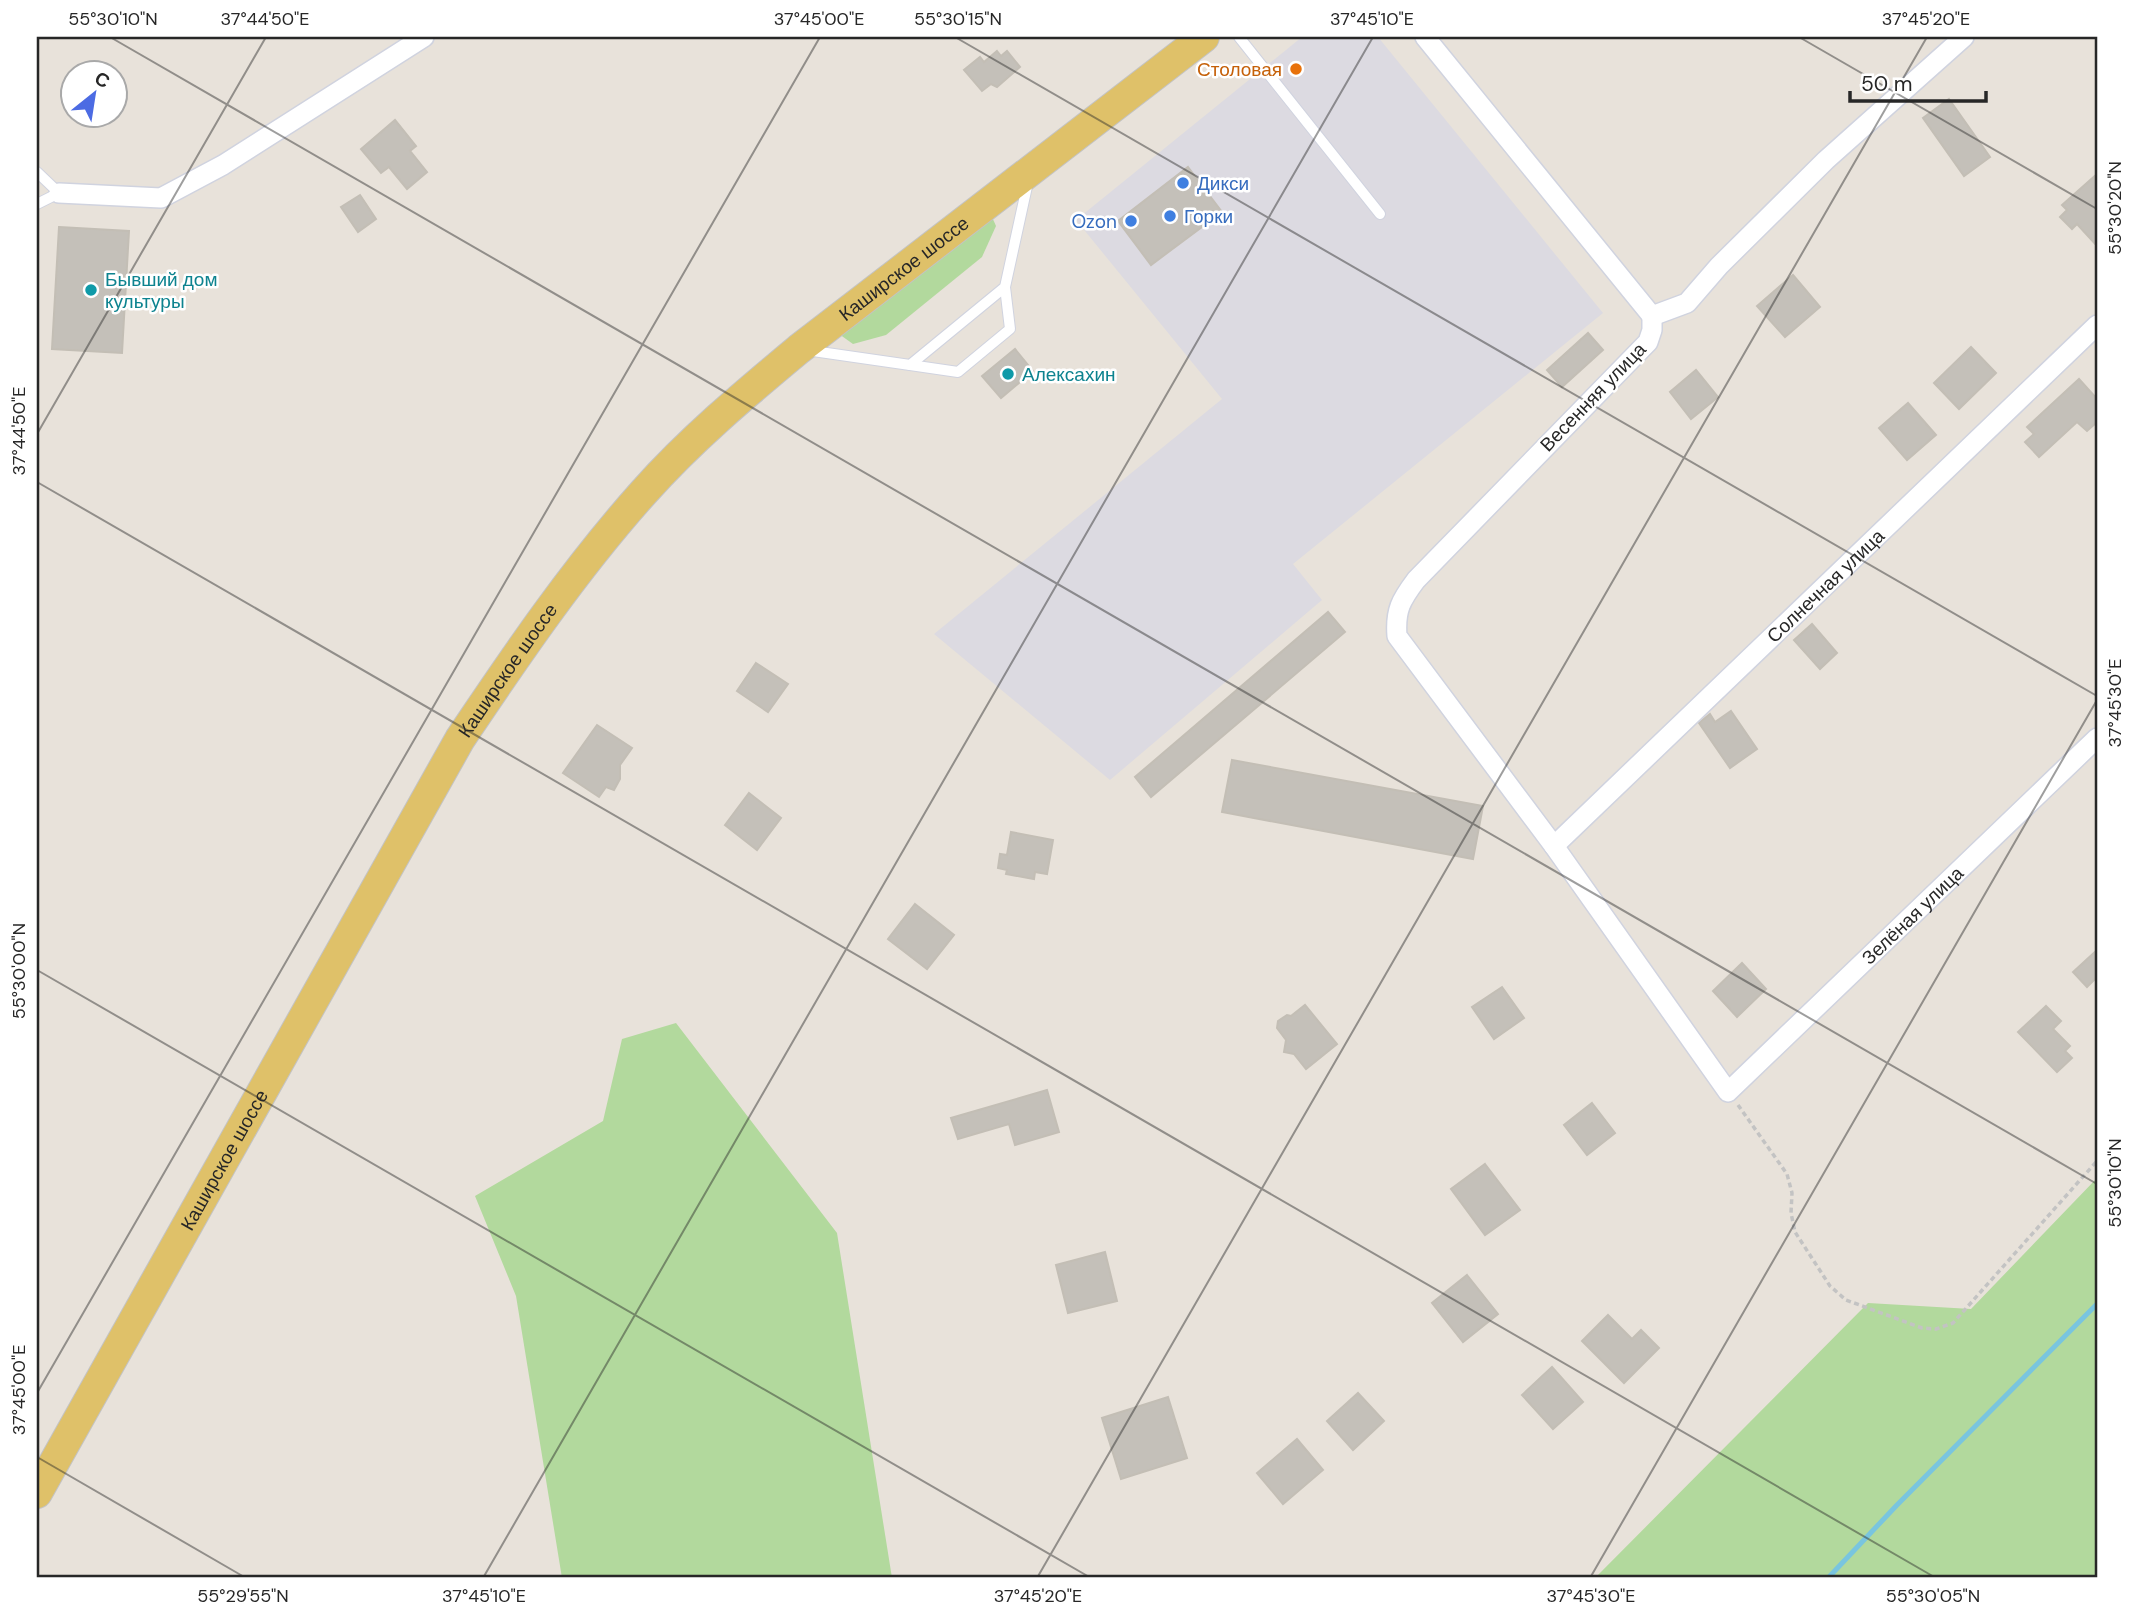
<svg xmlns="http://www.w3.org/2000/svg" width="2134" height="1615" font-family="'DM Sans',sans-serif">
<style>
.industrial{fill:#dcdae1}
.green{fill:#b2d99d}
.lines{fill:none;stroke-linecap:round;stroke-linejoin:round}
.stream{stroke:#79c5df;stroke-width:5}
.building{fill:#c4c0b9;stroke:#c3beb5;stroke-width:2}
.lane-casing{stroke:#d0d3df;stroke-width:12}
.street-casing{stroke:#d0d3df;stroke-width:22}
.primary-casing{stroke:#c3c3c3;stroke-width:32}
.path{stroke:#c3c3c3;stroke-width:3.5;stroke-dasharray:5 3.5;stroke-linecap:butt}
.lane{stroke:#fff;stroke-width:10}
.street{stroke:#fff;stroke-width:19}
.primary{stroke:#dfc169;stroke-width:30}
.ticks{fill:none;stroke:#272727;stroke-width:2;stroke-opacity:0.45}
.food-dot{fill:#e8710a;stroke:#fff;stroke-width:2.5}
.shop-dot{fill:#3f7fe0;stroke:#fff;stroke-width:2.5}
.culture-dot{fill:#0f9aa8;stroke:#fff;stroke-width:2.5}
.labels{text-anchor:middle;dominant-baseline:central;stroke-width:5;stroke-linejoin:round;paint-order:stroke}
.food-label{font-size:19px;fill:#c56008;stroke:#fff;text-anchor:end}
.shop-label{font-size:19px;fill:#366cbe;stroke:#fff;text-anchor:start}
.street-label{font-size:19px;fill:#272727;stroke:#fff}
.culture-label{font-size:19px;fill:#0d838f;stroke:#fff;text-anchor:start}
.neatline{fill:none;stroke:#272727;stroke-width:2.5}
.ticks-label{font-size:18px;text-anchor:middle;fill:#272727}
</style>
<rect width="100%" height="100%" fill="#e8e2da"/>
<path class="industrial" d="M1302 37H1378L1603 313 1293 564 1322 600 1110 780 934 634 1222 399 1076 220Z"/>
<g class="green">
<path d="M992 217 996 226 982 257 886 335 853 344 839 334Z"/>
<path d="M676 1023 837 1233 892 1578H562L516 1296 475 1196 603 1121 622 1039Z"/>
<path d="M2097 1178V1578H1595L1868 1303 1971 1309Z"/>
</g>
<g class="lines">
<path class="stream" d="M1828 1578 1897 1505 2097 1304"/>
</g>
<g class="building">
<path d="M997 51 1001 56 1007 51 1020 67 997 87 991 84 982 91 964 70 980 57 984 62Z"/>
<path d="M1949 99 1990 157 1964 176 1923 118Z"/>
<path d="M395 120 416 146 410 151 427 172 407 189 389 167 381 173 361 149Z"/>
<path d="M1188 167 1222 212 1151 265 1118 221Z"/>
<path d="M2097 174V246L2077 224 2072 229 2060 217 2067 210 2062 205Z"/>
<path d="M360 195 376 219 358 232 341 207Z"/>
<path d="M59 227 129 231 122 353 52 349Z"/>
<path d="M1793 275 1820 307 1785 337 1757 306Z"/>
<path d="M1588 333 1603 350 1562 387 1547 370Z"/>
<path d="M1971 347 1996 373 1959 409 1934 383Z"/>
<path d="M1015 349 1033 371 1001 398 982 376Z"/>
<path d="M1696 370 1718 397 1691 419 1670 392Z"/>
<path d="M2079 379 2097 399V422L2087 431 2077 422 2039 457 2025 442 2034 434 2027 427Z"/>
<path d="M1908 403 1936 435 1907 460 1879 428Z"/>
<path d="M1328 612 1345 632 1151 797 1135 777Z"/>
<path d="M1812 624 1837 653 1820 669 1794 640Z"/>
<path d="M756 663 788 684 768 712 737 691Z"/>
<path d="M1731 711 1757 749 1730 768 1699 723 1710 714 1715 722Z"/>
<path d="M597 725 632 748 620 765V779L614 790 606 787 599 797 563 773Z"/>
<path d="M1232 760 1483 806 1473 859 1222 812Z"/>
<path d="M749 793 781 818 757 850 725 825Z"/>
<path d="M1011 832 1053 840 1047 874 1035 872 1034 879 1006 874 1007 870 998 868 1000 854 1007 855Z"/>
<path d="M915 904 954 935 927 969 888 939Z"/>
<path d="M2097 950V977L2087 987 2073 972Z"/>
<path d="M1742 963 1766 989 1737 1017 1713 991Z"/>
<path d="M1502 987 1524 1018 1494 1039 1472 1007Z"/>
<path d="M1305 1005 1337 1044 1306 1069 1294 1054 1284 1052 1286 1040 1277 1028 1278 1021 1287 1015 1291 1016Z"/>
<path d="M2046 1006 2061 1021 2053 1029 2070 1046 2065 1051 2072 1058 2057 1072 2018 1032Z"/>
<path d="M1047 1090 1059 1132 1015 1145 1009 1124 958 1139 951 1118Z"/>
<path d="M1592 1103 1615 1133 1587 1155 1564 1125Z"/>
<path d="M1485 1164 1520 1210 1485 1235 1451 1189Z"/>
<path d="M1105 1252 1117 1301 1068 1313 1056 1265Z"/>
<path d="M1467 1275 1498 1314 1463 1342 1432 1303Z"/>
<path d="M1608 1315 1632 1339 1641 1330 1659 1348 1624 1383 1582 1341Z"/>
<path d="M1552 1367 1583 1402 1553 1429 1522 1395Z"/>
<path d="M1358 1393 1384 1421 1353 1450 1327 1421Z"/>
<path d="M1168 1397 1187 1458 1121 1479 1102 1418Z"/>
<path d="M1297 1439 1323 1470 1283 1504 1257 1473Z"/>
</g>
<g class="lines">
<g class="lane-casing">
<g id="lane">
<path d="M1239 37 1380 214"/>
<path d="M37 172 59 193 37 204"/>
<path d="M806 350 910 365 1005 287 1028 182"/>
<path d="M910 365 958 372 1010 329 1005 287"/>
</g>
</g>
<g class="street-casing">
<g id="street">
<path d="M1425 37 1652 316"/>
<path d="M59 193 161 198 223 165 424 37"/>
<path id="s1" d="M1652 316V330L1648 342 1416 580C1401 600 1395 610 1397 636L1554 846 1728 1092 2097 738"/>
<path d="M1652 316 1687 303 1719 266 1826 160 1964 37"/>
<path id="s2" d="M1554 846 2097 325"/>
</g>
</g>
<g class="primary-casing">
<g id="primary">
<path id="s3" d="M37 1493 460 739C517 654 575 569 643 493 690 440 745 394 799 349L1204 37"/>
</g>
</g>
<path class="path" d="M1738 1105 1787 1174 1792 1193 1791 1213 1795 1232 1830 1286 1846 1300 1922 1328 1936 1329 1953 1323 2097 1161"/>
<use href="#lane" class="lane"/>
<use href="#street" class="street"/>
<use href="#primary" class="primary"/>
</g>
<path class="ticks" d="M110 37 2097 1184M955 37 2097 696M1799 37 2097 209M37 434 266 37M37 482 1936 1578M37 970 1091 1578M37 1393 820 37M37 1457 246 1578M483 1578 1373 37M1037 1578 1927 37M1590 1578 2097 700"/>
<circle class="food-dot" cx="1296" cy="69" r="7"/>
<g class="shop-dot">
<circle cx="1183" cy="183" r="7"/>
<circle cx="1170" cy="216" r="7"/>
<circle cx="1131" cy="221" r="7"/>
</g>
<g class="culture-dot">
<circle cx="91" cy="290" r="7"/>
<circle cx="1008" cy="374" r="7"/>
</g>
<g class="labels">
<g class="food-label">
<text x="1282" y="69">Столовая</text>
</g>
<g class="shop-label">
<text x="1197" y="183">Дикси</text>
<text x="1184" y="216">Горки</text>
<text x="1117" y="221" text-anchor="end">Ozon</text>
</g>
<g class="street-label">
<text stroke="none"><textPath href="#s3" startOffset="1516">Каширское шоссе</textPath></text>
<text transform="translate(1593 397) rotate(-46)">Весенняя улица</text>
<text stroke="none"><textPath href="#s2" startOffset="376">Солнечная улица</textPath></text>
<text stroke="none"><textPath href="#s3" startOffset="948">Каширское шоссе</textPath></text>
<text stroke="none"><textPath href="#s1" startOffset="1239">Зелёная улица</textPath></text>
<text stroke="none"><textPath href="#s3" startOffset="382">Каширское шоссе</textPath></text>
</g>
<g class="culture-label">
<text x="105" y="279">Бывший дом<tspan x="105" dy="22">культуры</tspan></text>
<text x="1022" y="374">Алексахин</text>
</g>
</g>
<rect width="2134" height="1615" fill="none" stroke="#ffffff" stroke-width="77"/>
<g transform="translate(94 94) rotate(30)"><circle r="33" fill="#ffffff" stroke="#a9a9a9" stroke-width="2"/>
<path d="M0-5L12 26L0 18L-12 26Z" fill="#4c6be3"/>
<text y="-10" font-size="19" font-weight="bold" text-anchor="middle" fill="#272727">С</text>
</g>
<path d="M1850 91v10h136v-10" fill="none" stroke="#272727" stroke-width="3.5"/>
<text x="1861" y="91" font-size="21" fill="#272727" stroke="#ffffff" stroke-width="5" paint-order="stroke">50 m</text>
<rect x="38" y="38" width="2058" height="1538" class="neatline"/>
<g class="ticks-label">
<text x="113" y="25">55°30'10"N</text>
<text x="265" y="25">37°44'50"E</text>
<text x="819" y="25">37°45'00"E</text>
<text x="958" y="25">55°30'15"N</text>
<text x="1372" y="25">37°45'10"E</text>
<text x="1926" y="25">37°45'20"E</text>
<text transform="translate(2115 208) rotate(-90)" y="6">55°30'20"N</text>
<text transform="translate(19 431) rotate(-90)" y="6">37°44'50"E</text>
<text transform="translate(2115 703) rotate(-90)" y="6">37°45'30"E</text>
<text transform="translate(19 971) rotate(-90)" y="6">55°30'00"N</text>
<text transform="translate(2115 1183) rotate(-90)" y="6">55°30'10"N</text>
<text transform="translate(19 1390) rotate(-90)" y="6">37°45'00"E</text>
<text x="243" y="1602">55°29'55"N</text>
<text x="484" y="1602">37°45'10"E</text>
<text x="1038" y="1602">37°45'20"E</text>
<text x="1591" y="1602">37°45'30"E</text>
<text x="1933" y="1602">55°30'05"N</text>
</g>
</svg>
